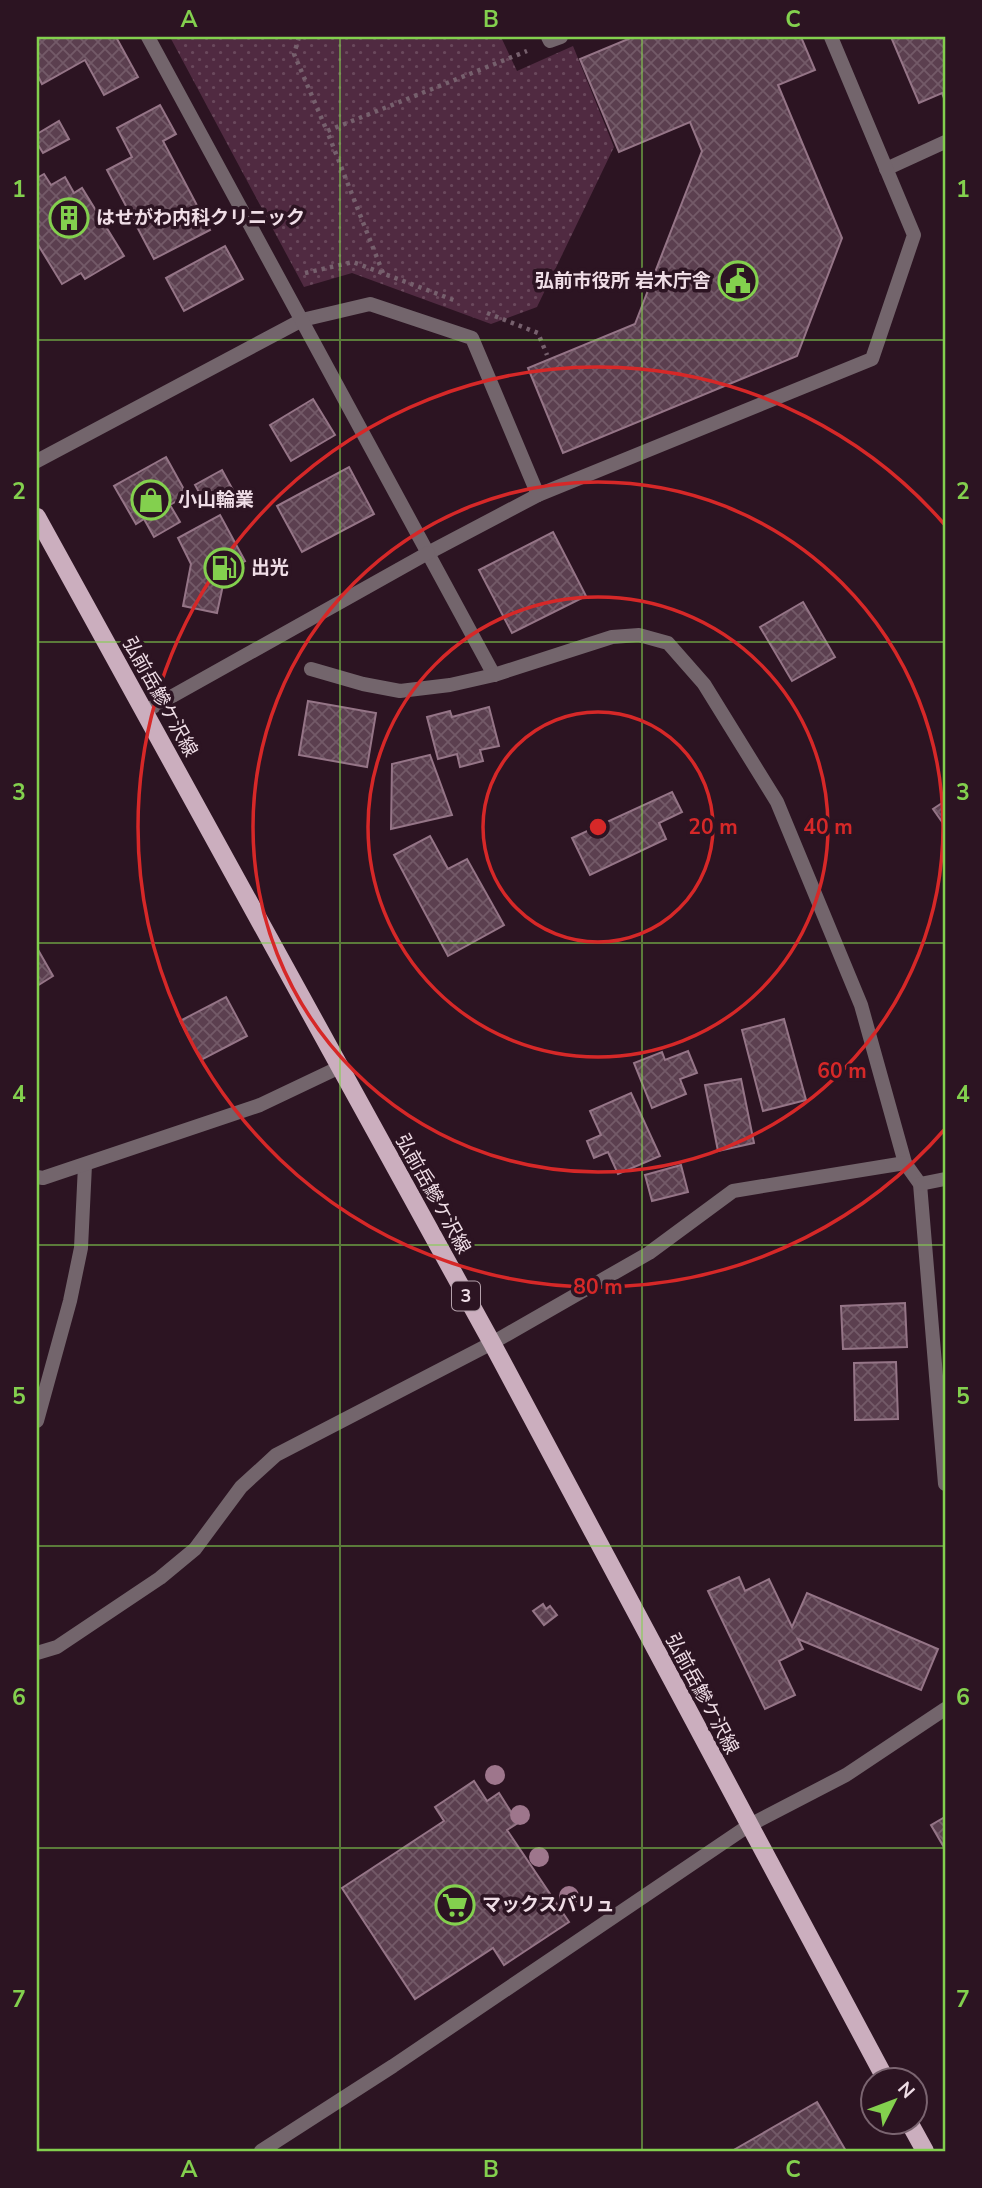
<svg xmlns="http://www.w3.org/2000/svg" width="982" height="2188" font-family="'Nunito Sans','Noto Sans JP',sans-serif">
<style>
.green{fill:url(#green-dots)}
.building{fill:url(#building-cross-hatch);stroke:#957587;stroke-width:2}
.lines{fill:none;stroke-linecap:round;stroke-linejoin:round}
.path{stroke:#76606d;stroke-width:4.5;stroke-dasharray:3.5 5;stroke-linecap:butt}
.service{stroke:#73656c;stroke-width:14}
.minor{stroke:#73656c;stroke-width:14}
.tertiary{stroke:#73656c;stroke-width:14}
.primary{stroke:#cbaebe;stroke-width:18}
.tree{fill:#9e768c}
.grid{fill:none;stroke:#83d04e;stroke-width:2;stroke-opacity:0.55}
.ring{fill:none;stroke:#d62828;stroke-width:3.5}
.labels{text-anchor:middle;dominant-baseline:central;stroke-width:7;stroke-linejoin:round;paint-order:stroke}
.shield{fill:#2c1422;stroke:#b4a1ab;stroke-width:2}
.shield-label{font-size:18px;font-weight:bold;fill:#efdde6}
.poi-label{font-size:19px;font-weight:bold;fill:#efdde6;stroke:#2c1422;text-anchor:start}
.street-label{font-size:19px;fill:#efdde6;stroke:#2c1422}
.centre{fill:#d62828;stroke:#2c1422;stroke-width:3.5}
.ring-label{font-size:21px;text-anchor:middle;font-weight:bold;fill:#d62828;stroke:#2c1422;stroke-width:7;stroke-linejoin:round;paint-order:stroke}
.neatline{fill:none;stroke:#83d04e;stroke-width:2.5}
.grid-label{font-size:23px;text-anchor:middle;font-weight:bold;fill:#83d04e}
</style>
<defs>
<pattern id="green-dots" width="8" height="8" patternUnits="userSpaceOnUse" patternTransform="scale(1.75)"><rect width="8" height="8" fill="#502a41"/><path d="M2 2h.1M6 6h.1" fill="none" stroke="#6a485c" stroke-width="1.8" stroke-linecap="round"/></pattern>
<pattern id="building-cross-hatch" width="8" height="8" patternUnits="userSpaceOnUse" patternTransform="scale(1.75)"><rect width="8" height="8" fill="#5b3f4f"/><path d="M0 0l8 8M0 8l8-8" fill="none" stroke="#735a68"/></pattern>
</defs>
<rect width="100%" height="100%" fill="#2c1422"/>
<path class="green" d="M170 37H501L517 71 573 46 614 147 537 307 491 324 352 273 304 287Z"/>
<g class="building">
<path d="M39 37H116L138 77 104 95 85 60 42 84 37 74V38Z"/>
<path d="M633 37H801L815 70 778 85 842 238 797 356 563 453 528 368 635 324 702 151 690 122 619 152 580 59Z"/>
<path d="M891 37H945V101L942 93 919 103Z"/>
<path d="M160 105 176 134 163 141 210 230 154 259 107 170 132 157 117 128Z"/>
<path d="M59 121 69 139 43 153 37 143V134Z"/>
<path d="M44 174 51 185 65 177 74 193 82 188 124 256 85 279 81 273 62 284 37 243V178Z"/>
<path d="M225 246 243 279 184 311 166 278Z"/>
<path d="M313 399 335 435 291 461 270 425Z"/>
<path d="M166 457 187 495 170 505 180 522 154 537 144 519 136 524 114 486Z"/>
<path d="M349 467 374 514 302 552 277 506Z"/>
<path d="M222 470 233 490 206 505 195 485Z"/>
<path d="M220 515 245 561 226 571 217 613 183 606 191 564 178 538Z"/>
<path d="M553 532 586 596 512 633 479 570Z"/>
<path d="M803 602 835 657 792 681 760 627Z"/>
<path d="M308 701 376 713 367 767 299 755Z"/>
<path d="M489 707 499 746 480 750 483 761 460 767 457 754 438 759 427 717 450 711 452 717Z"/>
<path d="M430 755 452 815 391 829 392 764Z"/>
<path d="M672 792 682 812 659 823 666 839 590 875 572 838Z"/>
<path d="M945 801V826L933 809Z"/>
<path d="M430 836 448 869 467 859 504 925 448 956 394 855Z"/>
<path d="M37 948 53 976 37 986Z"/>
<path d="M226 997 247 1036 201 1060 180 1021Z"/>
<path d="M784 1019 806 1100 763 1111 742 1030Z"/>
<path d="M688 1051 697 1073 680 1079 686 1094 652 1108 634 1063 662 1052 665 1060Z"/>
<path d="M741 1079 754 1143 718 1151 705 1085Z"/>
<path d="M631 1093 660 1156 618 1174 608 1152 594 1158 587 1141 601 1135 590 1111Z"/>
<path d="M681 1165 688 1192 652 1201 645 1175Z"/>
<path d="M905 1303 907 1347 843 1349 841 1306Z"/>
<path d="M896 1362 898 1419 855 1420 854 1363Z"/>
<path d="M739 1577 745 1591 769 1579 792 1627 807 1593 938 1649 921 1690 798 1639 803 1649 779 1661 795 1695 765 1709 708 1591Z"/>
<path d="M543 1604 546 1609 550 1606 557 1615 544 1625 533 1611Z"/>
<path d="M474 1781 487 1801 499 1793 518 1823 507 1830 569 1922 504 1965 493 1948 415 1999 342 1888 444 1821 435 1807Z"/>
<path d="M945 1817V1849L931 1825Z"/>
<path d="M817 2102 846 2151H732Z"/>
</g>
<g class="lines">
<g class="path">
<path d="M299 37 294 54 327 131"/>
<path d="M305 273 353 262 456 301"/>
<path d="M383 273 327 131 527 51"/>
<path d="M487 313 538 333 547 355"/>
</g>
<g class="service">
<path d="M548 37 550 41 561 37"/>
<path d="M886 169 945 142"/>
<path d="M37 461 302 320 370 304 472 338 538 495"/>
<path d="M428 553 538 495 872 359 914 235 831 37"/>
</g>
<g class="minor">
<path d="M148 37 494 675"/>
<path d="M311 669 363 684 400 691 450 685 494 675 612 637 639 635 668 643 704 684 777 802 861 1005 905 1163 920 1184 945 1484"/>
<path d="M144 712 428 553"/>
<path d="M920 1184 945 1179"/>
<path d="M37 1421 70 1301 81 1248 85 1165"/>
<path d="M37 1653 57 1647 160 1578 195 1549 241 1487 276 1455 492 1343 649 1253 733 1191 905 1163"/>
<path d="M261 2151 393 2066 748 1826 846 1775 945 1709"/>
</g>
<path class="tertiary" d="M37 1177 43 1178 260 1105 340 1067"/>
<g class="primary">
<path d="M37 517 492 1343 886 2080"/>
<path d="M909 2122 925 2151"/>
</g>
</g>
<g class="tree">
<circle cx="495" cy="1775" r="10"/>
<circle cx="520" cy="1815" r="10"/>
<circle cx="539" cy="1857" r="10"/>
<circle cx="569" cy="1896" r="10"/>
</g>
<path class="grid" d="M340 37V2151M642 37V2151M37 340H945M37 642H945M37 943H945M37 1245H945M37 1546H945M37 1848H945"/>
<g class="ring">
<circle cx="598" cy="827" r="115"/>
<circle cx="598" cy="827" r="230"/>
<circle cx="598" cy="827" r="345"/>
<path d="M945 1129A460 460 0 1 1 945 525"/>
</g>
<defs>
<g id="building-ring" transform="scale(2.0125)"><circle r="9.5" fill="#2c1422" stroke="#83d04e" stroke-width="1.5"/><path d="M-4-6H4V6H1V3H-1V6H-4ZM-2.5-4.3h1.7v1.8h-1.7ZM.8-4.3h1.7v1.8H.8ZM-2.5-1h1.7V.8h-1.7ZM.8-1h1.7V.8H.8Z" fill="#83d04e"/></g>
<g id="civic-ring" transform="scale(2.0125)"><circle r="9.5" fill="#2c1422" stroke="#83d04e" stroke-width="1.5"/><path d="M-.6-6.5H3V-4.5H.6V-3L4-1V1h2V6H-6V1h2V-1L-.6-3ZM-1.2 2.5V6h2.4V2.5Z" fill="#83d04e"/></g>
<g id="shop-ring" transform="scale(2.0125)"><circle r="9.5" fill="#2c1422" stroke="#83d04e" stroke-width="1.5"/><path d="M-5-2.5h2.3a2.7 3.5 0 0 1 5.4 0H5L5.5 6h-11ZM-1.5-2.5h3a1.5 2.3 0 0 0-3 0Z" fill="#83d04e"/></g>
<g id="fuel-ring" transform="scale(2.0125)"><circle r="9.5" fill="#2c1422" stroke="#83d04e" stroke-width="1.5"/><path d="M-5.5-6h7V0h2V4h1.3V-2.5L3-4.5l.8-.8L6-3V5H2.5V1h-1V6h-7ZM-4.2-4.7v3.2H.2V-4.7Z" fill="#83d04e"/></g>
<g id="supermarket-ring" transform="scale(2.0125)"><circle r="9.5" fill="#2c1422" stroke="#83d04e" stroke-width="1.5"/><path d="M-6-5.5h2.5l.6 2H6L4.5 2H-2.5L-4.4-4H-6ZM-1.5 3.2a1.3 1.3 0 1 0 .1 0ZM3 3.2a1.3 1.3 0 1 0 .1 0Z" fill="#83d04e"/></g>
</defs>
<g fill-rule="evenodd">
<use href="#building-ring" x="69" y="218"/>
<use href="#civic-ring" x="738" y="281"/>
<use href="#shop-ring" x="151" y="500"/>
<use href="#fuel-ring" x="224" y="568"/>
<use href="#supermarket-ring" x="455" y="1905"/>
</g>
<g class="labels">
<rect class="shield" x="452" y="1281.5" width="28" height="29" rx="5"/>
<g class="shield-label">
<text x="466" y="1296">3</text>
</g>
<g class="poi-label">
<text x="96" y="218">はせがわ内科クリニック</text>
<text x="711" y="281" text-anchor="end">弘前市役所 岩木庁舎</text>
<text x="178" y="500">小山輪業</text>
<text x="251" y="568">出光</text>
<text x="482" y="1905">マックスバリュ</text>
</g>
<g class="street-label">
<text transform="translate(160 697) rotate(61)">弘前岳鰺ケ沢線</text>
<text transform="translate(433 1194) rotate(61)">弘前岳鰺ケ沢線</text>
<text transform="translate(702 1694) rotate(62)">弘前岳鰺ケ沢線</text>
</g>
</g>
<circle cx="598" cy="827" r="10" class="centre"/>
<g class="ring-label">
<text x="713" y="834">20 m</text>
<text x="828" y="834">40 m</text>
<text x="842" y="1078">60 m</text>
<text x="598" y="1294">80 m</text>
</g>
<rect width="982" height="2188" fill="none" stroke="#2c1422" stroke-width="77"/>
<g transform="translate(894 2101) rotate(48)"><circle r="33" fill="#2c1422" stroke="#7a6470" stroke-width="2"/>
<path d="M0-5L12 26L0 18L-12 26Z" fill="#83d04e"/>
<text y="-10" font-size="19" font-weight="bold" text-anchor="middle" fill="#efdde6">N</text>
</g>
<rect x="38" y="38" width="906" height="2112" class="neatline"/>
<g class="grid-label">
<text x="189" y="27">A</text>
<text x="491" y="27">B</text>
<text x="793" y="27">C</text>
<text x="19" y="197">1</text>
<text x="963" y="197">1</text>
<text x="19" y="499">2</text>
<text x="963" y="499">2</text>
<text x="19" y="800">3</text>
<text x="963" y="800">3</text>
<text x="19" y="1102">4</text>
<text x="963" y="1102">4</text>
<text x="19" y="1404">5</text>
<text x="963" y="1404">5</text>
<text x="19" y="1705">6</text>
<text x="963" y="1705">6</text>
<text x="19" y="2007">7</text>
<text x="963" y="2007">7</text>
<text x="189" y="2177">A</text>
<text x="491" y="2177">B</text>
<text x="793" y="2177">C</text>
</g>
</svg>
